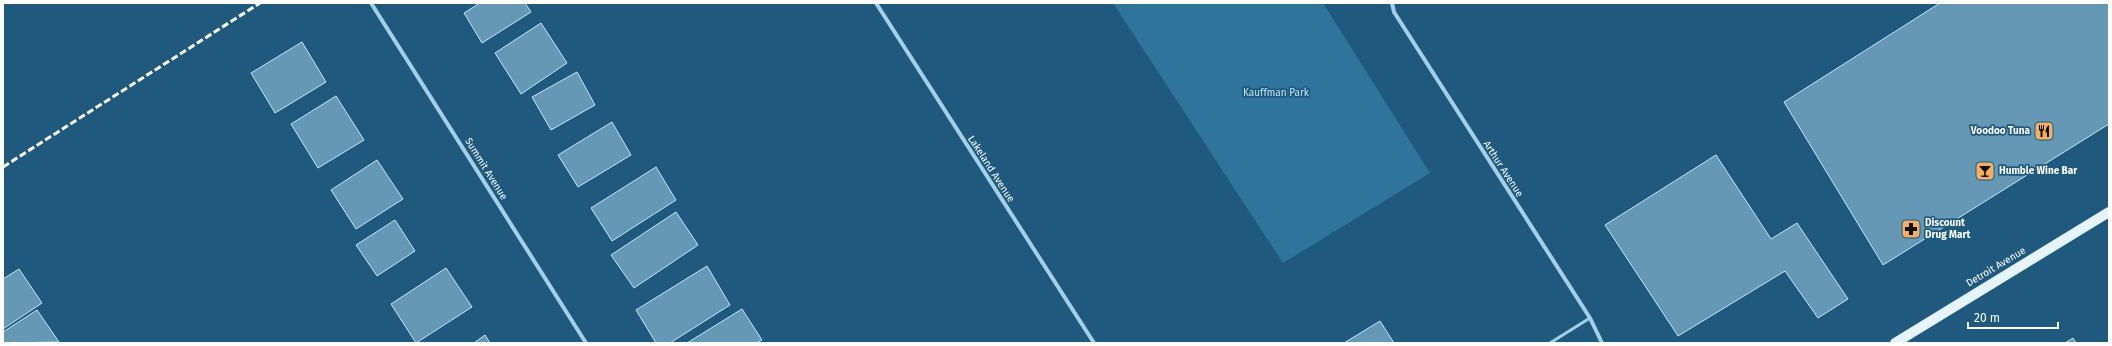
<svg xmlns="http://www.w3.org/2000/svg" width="2112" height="346" font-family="'Fira Sans',sans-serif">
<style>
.green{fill:#2f749a}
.building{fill:#6598b5;stroke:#c6e5f6}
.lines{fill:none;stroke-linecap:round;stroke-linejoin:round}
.service{stroke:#a3cfe7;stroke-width:3}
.minor{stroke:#a3cfe7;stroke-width:4}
.primary{stroke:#e5f3fd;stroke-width:10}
.rail{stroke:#fff;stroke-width:3;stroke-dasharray:7 3;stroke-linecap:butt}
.labels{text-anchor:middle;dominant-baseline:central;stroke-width:3.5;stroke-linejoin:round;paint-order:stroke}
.park-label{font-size:10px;fill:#c6e5f6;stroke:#1f5a7e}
.poi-label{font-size:10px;font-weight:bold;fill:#fff;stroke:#1f5a7e;text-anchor:start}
.street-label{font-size:10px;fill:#fff;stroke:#1f5a7e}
</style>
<rect width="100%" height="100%" fill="#1f5a7e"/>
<path class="green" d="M1113 3H1323L1430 173 1283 263Z"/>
<g class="building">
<path d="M480 3H525L531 12 482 43 464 13Z"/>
<path d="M1940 3H2109V124L1883 265 1784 102Z"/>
<path d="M541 23 567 63 521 94 495 53Z"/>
<path d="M302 42 326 82 275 113 251 73Z"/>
<path d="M577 72 595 105 551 130 532 97Z"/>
<path d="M336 96 364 140 318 168 291 124Z"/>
<path d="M612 122 631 155 578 187 558 155Z"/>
<path d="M1716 155 1771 239 1797 223 1848 299 1818 318 1785 271 1678 336 1605 225Z"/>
<path d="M377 160 403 199 356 229 331 190Z"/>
<path d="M656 167 676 200 612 241 591 208Z"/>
<path d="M676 212 698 245 634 288 611 255Z"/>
<path d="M395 220 415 251 377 276 356 245Z"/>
<path d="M707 266 730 305 670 343H656L636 310Z"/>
<path d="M446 268 472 307 416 343 391 304Z"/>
<path d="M19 269 42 303 3 329V279Z"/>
<path d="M742 309 762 340 756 343H687Z"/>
<path d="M37 310 59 342 3 343V332Z"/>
<path d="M1380 321 1394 343H1344Z"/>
<path d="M485 335 490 343H474Z"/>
<path d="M2073 338 2076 343H2065Z"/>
</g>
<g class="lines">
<path class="service" d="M1550 343 1590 318"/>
<g class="minor">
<path d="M371 3 586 343"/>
<path d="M876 3 1094 343"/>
<path d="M1392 3 1394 12 1590 318 1602 343"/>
</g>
<path class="primary" d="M1895 343 2109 212"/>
<path class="rail" d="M3 167 260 3"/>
</g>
<defs>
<g id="restaurant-square" transform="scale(1)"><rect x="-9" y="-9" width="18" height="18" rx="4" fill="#f5af63" stroke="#1f5a7e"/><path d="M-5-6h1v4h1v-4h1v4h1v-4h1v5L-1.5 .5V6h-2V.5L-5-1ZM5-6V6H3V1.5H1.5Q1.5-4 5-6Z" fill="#111"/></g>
<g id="bar-square" transform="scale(1)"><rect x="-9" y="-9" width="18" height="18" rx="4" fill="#f5af63" stroke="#1f5a7e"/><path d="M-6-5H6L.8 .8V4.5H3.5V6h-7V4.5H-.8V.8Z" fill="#111"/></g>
<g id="pharmacy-square" transform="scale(1)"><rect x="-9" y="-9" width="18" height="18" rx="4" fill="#f5af63" stroke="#1f5a7e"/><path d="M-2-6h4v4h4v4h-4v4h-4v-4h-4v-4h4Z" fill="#111"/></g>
</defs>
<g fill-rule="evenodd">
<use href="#restaurant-square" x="2044" y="131"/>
<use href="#bar-square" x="1985" y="171"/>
<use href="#pharmacy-square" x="1911" y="229"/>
</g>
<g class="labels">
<g class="park-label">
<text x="1276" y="93">Kauffman Park</text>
</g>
<g class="poi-label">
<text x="2030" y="131" text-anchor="end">Voodoo Tuna</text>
<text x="1999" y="171">Humble Wine Bar</text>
<text x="1925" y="223">Discount<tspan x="1925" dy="12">Drug Mart</tspan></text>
</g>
<g class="street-label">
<text transform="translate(486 169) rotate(58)">Summit Avenue</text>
<text transform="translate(991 169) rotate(57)">Lakeland Avenue</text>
<text transform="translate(1503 169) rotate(57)">Arthur Avenue</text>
<text transform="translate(1996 267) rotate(-31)">Detroit Avenue</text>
</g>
</g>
<rect width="2112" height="346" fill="none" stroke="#ffffff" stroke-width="8"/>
<path d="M1968 322v6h90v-6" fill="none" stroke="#ffffff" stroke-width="2"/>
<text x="1974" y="322" font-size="12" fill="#ffffff" stroke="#1f5a7e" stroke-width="3" paint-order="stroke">20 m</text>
</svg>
